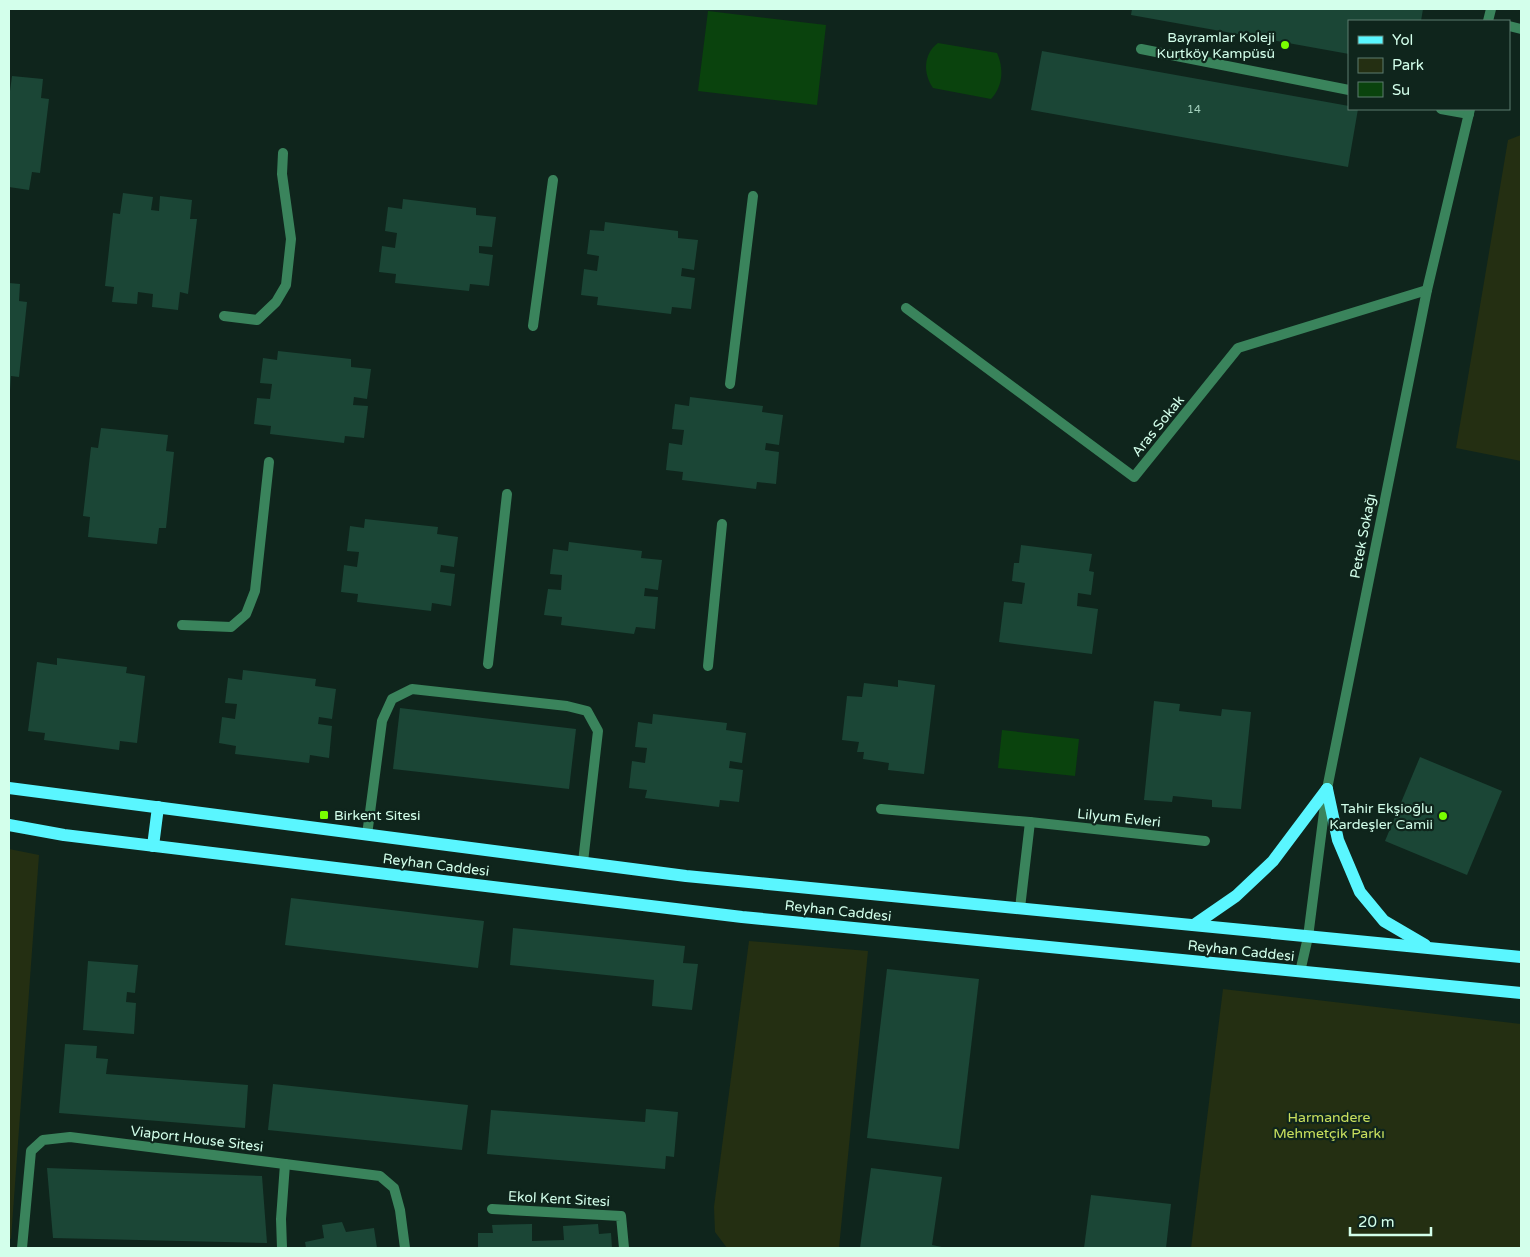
<svg xmlns="http://www.w3.org/2000/svg" width="1530" height="1257" font-family="'Varela Round',sans-serif">
<style>
.green{fill:#242f12}
.water{fill:#0a430d}
.building{fill:#1b4636}
.lines{fill:none;stroke-linecap:round;stroke-linejoin:round}
.service{stroke:#3a845c;stroke-width:10}
.minor{stroke:#3a845c;stroke-width:10}
.primary{stroke:#5af6ff;stroke-width:12}
.poi-dot{fill:#79fe00;stroke:#0f251c;stroke-width:2}
.labels{text-anchor:middle;dominant-baseline:central;stroke-width:4.5;stroke-linejoin:round;paint-order:stroke}
.number-label{font-size:11px;fill:#a5d1be}
.poi-label{font-size:14px;fill:#d3ffeb;stroke:#0f251c;text-anchor:end}
.street-label{font-size:14px;fill:#d3ffeb;stroke:#0f251c}
.park-label{font-size:14px;fill:#c9e05e;stroke:#0f251c}
</style>
<rect width="100%" height="100%" fill="#0f251c"/>
<g class="green">
<path d="M1521 135V461L1456 448 1508 140Z"/>
<path d="M9 849 39 855 11 1239 9 1238Z"/>
<path d="M749 941 868 951 839 1248H727L715 1232 714 1207Z"/>
<path d="M1223 989 1521 1024V1248H1191Z"/>
</g>
<g class="water">
<path d="M708 11 826 25 817 105 698 91Z"/>
<path d="M938 43 997 53C1004 69 1003 86 991 99L933 88C923 74 923 54 938 43Z"/>
<path d="M1002 730 1079 739 1075 776 998 768Z"/>
</g>
<g class="building">
<path d="M1132 9H1423L1421 21H1349V54L1131 15Z"/>
<path d="M1042 51 1349 106V109H1358L1348 167 1031 110Z"/>
<path d="M12 76 43 79 41 98 49 99 40 173 32 172 29 190 9 187V90L10 91Z"/>
<path d="M123 193 153 197 151 210 159 211 160 196 192 200 190 219H197L188 294 180 292 178 310 152 307 153 294 138 292 137 304 112 302 114 287 105 286 113 213 120 214Z"/>
<path d="M403 199 476 208V215L496 217 492 247 479 246V253L493 255 489 286 470 284 469 291 395 283 396 274 379 272 382 246 395 248 397 233 385 231 388 207 402 209Z"/>
<path d="M605 222 678 231V238L698 240 694 270 682 268 681 276 695 278 691 309 672 307 671 314 597 305 598 297 581 295 584 269 597 271 599 256 587 254 590 230 604 231Z"/>
<path d="M9 283 20 284 19 301 27 302 19 377 11 376 10 390H9Z"/>
<path d="M278 351 351 359V367L371 369 367 399 354 397 353 405 368 406 364 438 345 436 344 443 270 434 271 426 254 424 257 398 270 399 272 384 260 383 263 358 277 360Z"/>
<path d="M690 397 763 406 762 412 783 415 779 445 766 443 765 450 779 452 776 484 757 482 756 489 682 480 683 472 666 470 669 443 682 445 684 430 672 429 675 404 689 406Z"/>
<path d="M101 428 168 435 166 451 174 452 166 528H159L157 544 88 537 90 517 83 516 91 447 98 448Z"/>
<path d="M365 519 438 527 437 534 458 537 454 567 441 565 440 572 455 574 451 606 432 603 431 611 357 602 358 594 341 592 344 565 357 567 359 552 347 551 350 526 364 528Z"/>
<path d="M569 542 642 551 641 558 662 560 658 590 645 588 644 596 658 597 655 629 636 627 634 634 561 625 562 617 544 615 548 589 561 590 562 575 550 574 553 549 568 551Z"/>
<path d="M1021 545 1092 554 1089 571 1094 572 1091 595 1078 593 1077 606 1098 609 1092 654 999 642 1004 602 1022 604 1025 583 1012 581 1014 563H1019Z"/>
<path d="M57 658 127 667 126 673 145 676 137 743 120 741 119 750 44 740 45 733 28 731 37 662 57 665Z"/>
<path d="M243 670 316 679 315 686 336 689 332 719 319 717 318 724 332 726 329 758 310 755 309 763 235 754 236 746 219 743 222 717 235 719 237 704 225 703 228 678 242 680Z"/>
<path d="M898 680 935 685 924 774 888 770 889 763 863 759 864 752H857L859 742 842 740 847 696 862 697 864 683 898 687Z"/>
<path d="M1154 701 1180 704 1179 711 1221 716 1222 709 1251 712 1241 809 1212 807V800L1173 796 1172 802 1144 800Z"/>
<path d="M400 708 576 729 569 789 393 769Z"/>
<path d="M653 714 727 723 726 730 746 733 742 763 730 761 729 768 743 770 739 802 720 800 719 807 645 798 647 790 629 788 632 761 645 763 647 748 635 747 638 722 652 724Z"/>
<path d="M1420 757 1502 791 1467 875 1385 841Z"/>
<path d="M291 898 484 921 478 968 285 945Z"/>
<path d="M513 928 685 946 683 963 698 964 692 1010 652 1006 654 980 510 965Z"/>
<path d="M88 961 138 965 135 993 127 992 126 1002 136 1003 134 1034 83 1030Z"/>
<path d="M887 969 979 979 959 1149 867 1138Z"/>
<path d="M65 1044 97 1046 96 1058 108 1059 106 1074 248 1085 245 1128 59 1113Z"/>
<path d="M273 1084 468 1105 462 1150 268 1130Z"/>
<path d="M646 1109 678 1112 674 1157 666 1156 665 1169 487 1154 491 1110 645 1122Z"/>
<path d="M47 1168 262 1176 267 1243 53 1238Z"/>
<path d="M871 1168 942 1177 932 1245 947 1248H860Z"/>
<path d="M1091 1195 1171 1204 1166 1248H1084Z"/>
<path d="M342 1222 346 1232 374 1228 377 1248H306L305 1242 324 1238 322 1225Z"/>
<path d="M532 1224V1241L564 1240 563 1226 598 1224 599 1234 611 1233 612 1248H478V1233H493L492 1225Z"/>
</g>
<g class="lines">
<g class="service">
<path d="M1141 49 1349 90"/>
<path d="M1441 109 1469 114"/>
<path d="M224 316 257 320 276 302 286 285 291 239 282 174 283 153"/>
<path d="M533 326 553 180"/>
<path d="M730 384 753 196"/>
<path d="M182 625 231 627 246 614 255 591 269 462"/>
<path d="M488 664 507 494"/>
<path d="M708 666 722 524"/>
<path d="M881 809 1030 822 1205 841"/>
<path d="M367 835 382 721 392 699 412 689 567 706 587 711 598 731 583 862"/>
<path d="M1020 908 1030 822"/>
<path d="M492 1209 621 1216 624 1248"/>
<path d="M22 1248 31 1151 43 1140 70 1137 380 1176 394 1188 400 1210 405 1248"/>
<path d="M282 1248 281 1219 285 1164"/>
</g>
<g class="minor">
<path d="M1488 21 1491 9"/>
<path d="M1509 26 1521 29"/>
<path d="M906 308 1134 477 1238 348 1427 290"/>
<path d="M1300 972 1308 937 1327 789 1427 290 1470 109"/>
</g>
<g class="primary">
<path d="M9 788 686 876 1521 957"/>
<path d="M1327 789 1338 840 1360 892 1384 921 1425 945"/>
<path d="M9 825 64 835 742 917 1521 993"/>
<path d="M153 846 158 807"/>
<path d="M1194 925 1236 896 1273 861 1327 789"/>
</g>
</g>
<g class="poi-dot">
<circle cx="1285" cy="45" r="5"/>
<rect x="319" y="810" width="10" height="10" rx="2.5"/>
<circle cx="1443" cy="816" r="5"/>
</g>
<g class="labels">
<g class="number-label">
<text x="1194" y="109">14</text>
</g>
<g class="poi-label">
<text x="1275" y="37">Bayramlar Koleji<tspan x="1275" dy="16">Kurtköy Kampüsü</tspan></text>
<text x="1433" y="808">Tahir Ekşioğlu<tspan x="1433" dy="16">Kardeşler Camii</tspan></text>
<text x="334" y="815" text-anchor="start">Birkent Sitesi</text>
</g>
<g class="street-label">
<text transform="translate(1158 426) rotate(-51)">Aras Sokak</text>
<text transform="translate(1363 536) rotate(-79)">Petek Sokağı</text>
<text transform="translate(1119 818) rotate(6)">Lilyum Evleri</text>
<text transform="translate(436 865) rotate(7)">Reyhan Caddesi</text>
<text transform="translate(838 911) rotate(6)">Reyhan Caddesi</text>
<text transform="translate(1241 951) rotate(6)">Reyhan Caddesi</text>
<text transform="translate(197 1139) rotate(7)">Viaport House Sitesi</text>
<text transform="translate(559 1199) rotate(3)">Ekol Kent Sitesi</text>
</g>
<g class="park-label">
<text x="1329" y="1117">Harmandere<tspan x="1329" dy="16">Mehmetçik Parkı</tspan></text>
</g>
</g>
<rect width="1530" height="1257" fill="none" stroke="#d3ffeb" stroke-width="20"/>
<rect x="1348" y="20" width="162" height="90" fill="#0f251c" stroke="#5d7c6f"/>
<rect x="1358" y="36" width="25" height="8" fill="#5af6ff" stroke="#5d7c6f"/>
<text x="1392" y="45" font-size="15" fill="#d3ffeb">Yol</text>
<rect x="1358" y="58" width="25" height="15" fill="#242f12" stroke="#5d7c6f"/>
<text x="1392" y="70" font-size="15" fill="#d3ffeb">Park</text>
<rect x="1358" y="82" width="25" height="15" fill="#0a430d" stroke="#5d7c6f"/>
<text x="1392" y="95" font-size="15" fill="#d3ffeb">Su</text>
<path d="M1350 1227v8h81v-8" fill="none" stroke="#d3ffeb" stroke-width="2.5"/>
<text x="1358" y="1227" font-size="15" fill="#d3ffeb" stroke="#0f251c" stroke-width="4" paint-order="stroke">20 m</text>
</svg>
